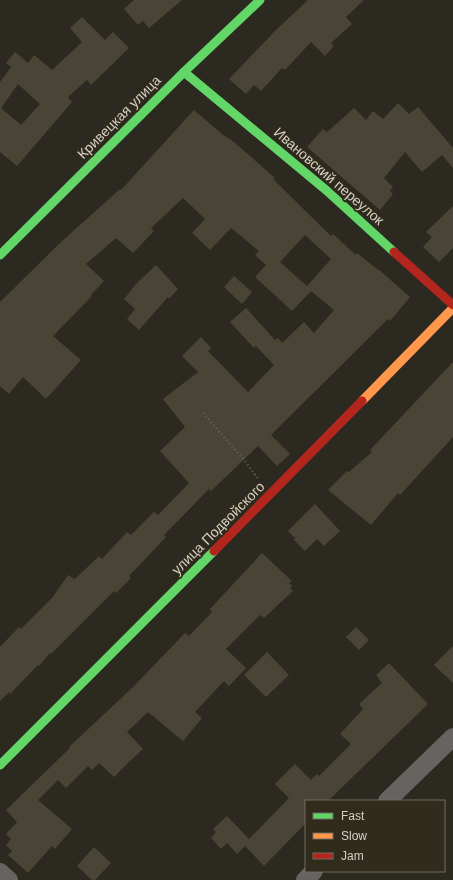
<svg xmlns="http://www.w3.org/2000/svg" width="453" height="880" font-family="Arial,sans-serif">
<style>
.building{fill:#494436;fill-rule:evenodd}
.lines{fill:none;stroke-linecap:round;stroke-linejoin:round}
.path{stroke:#676461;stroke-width:2.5;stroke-dasharray:1 3;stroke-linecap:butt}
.street{stroke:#666361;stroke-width:18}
.fast{stroke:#63d668;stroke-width:9}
.slow{stroke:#ff974d;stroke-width:9}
.jam{stroke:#b3261e;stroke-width:9}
.labels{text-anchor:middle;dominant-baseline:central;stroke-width:3.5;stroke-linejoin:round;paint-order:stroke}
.street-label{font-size:14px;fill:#d5d1c7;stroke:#312b1b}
</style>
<rect width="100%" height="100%" fill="#2c2920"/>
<g class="building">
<path d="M134 0H182L149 28 143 21 138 25 124 9Z"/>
<path d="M308 0H364L346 17 352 24 331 43 334 46 325 56 311 42 285 70 282 68 261 91 254 85 246 94 229 79 276 30Z"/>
<path d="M82 17 105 40 113 32 129 48 91 85 87 80 68 97 72 102 17 166 0 152V82L11 67 6 63 15 52 28 63 34 55 52 70 82 42 70 28ZM18 84 40 104 21 125 1 108Z"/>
<path d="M398 103 409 114 418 107 453 148V168L442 155 422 172 405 152 384 178 393 187 390 191 393 194 380 210 307 147 323 129 327 132 354 108 366 120 373 111 383 119Z"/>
<path d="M194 110 222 134 234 142 275 178 273 179 331 236 333 234 356 255 357 253 378 270V269L410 297 390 321 388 319 271 435 290 454 277 466 258 446 211 491 209 489 164 535 166 537 129 576 131 578 116 593 114 591 51 654 50 653 39 666 38 665 10 694 9 692 0 701V647L19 627 21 629 52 598 68 575 75 579 99 556 102 559 127 532 131 535 154 512 158 515 189 483 160 451 185 427 163 399 198 372 182 356 201 337 211 348 208 351 248 392 274 365 256 346 254 348 230 322 246 308 275 340 278 338 282 343 304 322 314 333 334 310 311 291 292 311 255 277 266 265 255 255 259 251 231 228 210 250 192 233 205 219 183 198 151 228 154 231 133 253 116 238 86 264 104 281 91 295 92 296 53 336 81 360 46 399 23 377 9 394 0 386V302L61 242 120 189 121 190ZM305 235 331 259 307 286 280 262Z"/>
<path d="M453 206V248L439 262 423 247 432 237 426 232Z"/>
<path d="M156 265 178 289 169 299 168 297 139 330 127 319 135 309 124 299 137 283Z"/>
<path d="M234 276 252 292 242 304 224 287Z"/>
<path d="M453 362V437L400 495 398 493 371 525 328 490 347 471 349 472 372 452 370 450Z"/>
<path d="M315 504 340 531 324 546 317 539 305 551 294 540 295 538 288 531Z"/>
<path d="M262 553 292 581 289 583 292 586 290 588 293 591 264 618 260 615 226 649 246 668 229 686 224 681 195 712 202 718 183 741 148 712 127 732 143 749 130 761 114 777 99 763 92 770 88 766 66 788 58 780 38 800 72 829 55 849 52 846 28 873 8 855 12 851 6 845 11 839 6 834 17 822 6 810 70 748 69 747 133 687 185 633 189 636 212 612 210 609Z"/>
<path d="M356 627 369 640 359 650 346 637Z"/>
<path d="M453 646V683L434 665Z"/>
<path d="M267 652 289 675 266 697 244 675Z"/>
<path d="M389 663 428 704 328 801H306V823L264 866 245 846 237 854 227 843 221 849 211 838 216 832 213 829 227 816 249 839 289 798 275 784 295 764 311 780 317 774 319 776 351 744 340 734 363 709 359 704 382 683 376 675Z"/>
<path d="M94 847 111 863 95 880H92L77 866Z"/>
</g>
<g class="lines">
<path class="path" d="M203 413 244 460 259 480"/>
<g class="street">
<path d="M387 801 453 737"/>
<path d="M0 872 9 880"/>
<path d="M305 880 314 871"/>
</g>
<g class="fast">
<path d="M184 72 326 190 394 252"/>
<path d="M0 255 184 72 260 0"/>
<path d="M0 765 214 551"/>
</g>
<path class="slow" d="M362 401 453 308"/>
<g class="jam">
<path d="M394 252 453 305"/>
<path d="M214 551 362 401"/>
</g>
</g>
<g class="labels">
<g class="street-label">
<text transform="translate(119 117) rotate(-45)">Кривецкая улица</text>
<text transform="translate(329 176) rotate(41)">Ивановский переулок</text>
<text transform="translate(218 528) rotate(-45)">улица Подвойского</text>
</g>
</g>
<rect x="305" y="800" width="140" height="72" fill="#312b1b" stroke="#736d60"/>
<rect x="313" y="813" width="20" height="6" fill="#63d668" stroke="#736d60"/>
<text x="341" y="820" font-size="12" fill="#d5d1c7">Fast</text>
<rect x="313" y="833" width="20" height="6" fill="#ff974d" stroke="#736d60"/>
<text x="341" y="840" font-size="12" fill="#d5d1c7">Slow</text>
<rect x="313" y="853" width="20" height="6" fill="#b3261e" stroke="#736d60"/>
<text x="341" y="860" font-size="12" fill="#d5d1c7">Jam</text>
</svg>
